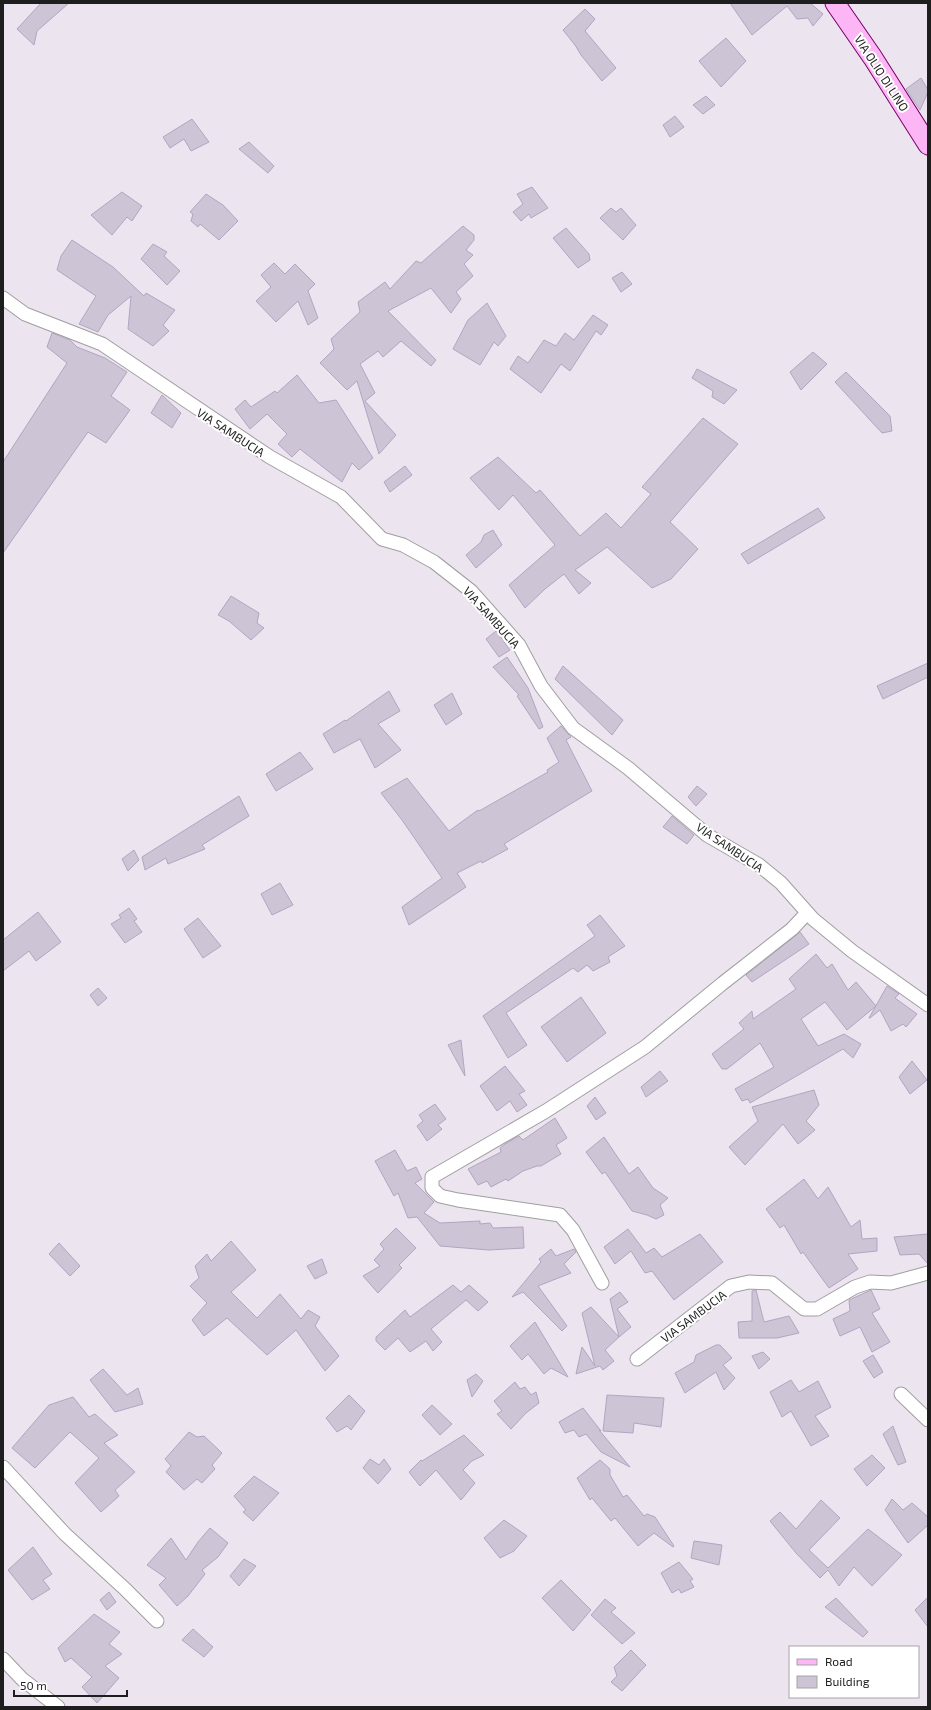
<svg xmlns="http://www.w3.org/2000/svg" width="931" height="1710" font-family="'Exo 2',sans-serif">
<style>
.building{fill:#cdc4d6;stroke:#b3a5c2}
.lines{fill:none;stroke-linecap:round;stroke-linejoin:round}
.street-casing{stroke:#9f9f9f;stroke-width:15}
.secondary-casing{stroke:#790167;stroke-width:21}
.street{stroke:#fff;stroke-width:13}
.secondary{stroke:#fcb5f5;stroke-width:19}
.labels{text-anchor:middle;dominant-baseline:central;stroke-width:4;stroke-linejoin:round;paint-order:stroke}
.street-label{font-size:12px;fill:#1e1e1e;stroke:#fff}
</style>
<rect width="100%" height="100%" fill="#ece4ef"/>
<g class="building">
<path d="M41 3H69L37 31 34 45 17 29Z"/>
<path d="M730 3H810L823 14 813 26 808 18 797 19 787 6 752 35Z"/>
<path d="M585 9 595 19 585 31 616 68 602 81 581 55 575 45 563 30Z"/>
<path d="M726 38 746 61 721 87 699 61Z"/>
<path d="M921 78 928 90V92L920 110 906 89Z"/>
<path d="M706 96 715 105 703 114 693 105Z"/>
<path d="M675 116 684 127 670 137 663 125Z"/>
<path d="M192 119 209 142 191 151 184 139 170 148 163 137Z"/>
<path d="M249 142 274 166 268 173 239 149Z"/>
<path d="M532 187 548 208 531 218 529 214 521 221 513 212 523 204 517 194Z"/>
<path d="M122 192 142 206 132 221 127 217 112 235 91 215Z"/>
<path d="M206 194 223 205 238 221 219 240 200 224 198 227 191 221 193 214 190 212Z"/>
<path d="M611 208 616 212 621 208 636 225 623 240 600 218Z"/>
<path d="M463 226 474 235V240L466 250 473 255 464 264 473 276 456 292 461 299 451 313 431 288 388 311 436 360 431 366 401 341 383 357 378 351 360 364 375 393 365 401 396 435 379 454 357 381 347 390 320 363 334 349 331 339 360 312 358 302 385 282 390 289 416 261 421 263Z"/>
<path d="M566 228 589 254 590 260 578 268 553 238Z"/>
<path d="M72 240 113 267 144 296 146 293 175 310 163 325 169 331 153 346 128 329 131 296 108 315 98 332 79 324 96 296 57 270 61 256Z"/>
<path d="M153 244 167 252 164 256 180 271 167 285 141 259Z"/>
<path d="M274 263 285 274 295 264 315 284 308 291 318 318 308 325 298 301 276 322 256 301 271 287 261 275Z"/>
<path d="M622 272 632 284 621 292 612 278Z"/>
<path d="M487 303 506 336 498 346 494 342 480 365 453 349 468 320Z"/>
<path d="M593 315 608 325 601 335 596 331 570 371 561 364 541 393 510 369 518 356 528 363 544 340 556 346 565 333 574 340Z"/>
<path d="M52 333 70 340 77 347 105 358 127 372 111 396 130 410 106 443 88 432 3 553V462L67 363 47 347Z"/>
<path d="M813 352 827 364 801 390 790 372Z"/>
<path d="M697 369 737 390 724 404 712 397 713 391 692 378Z"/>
<path d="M846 372 890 416 892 431 882 433 835 382Z"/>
<path d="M297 375 319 403 336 400 373 458 359 470 352 463 342 482 300 449 292 457 278 444 287 434 267 414 250 429 235 409 245 400 251 407 275 391 277 393Z"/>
<path d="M162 395 181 413 172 428 151 413Z"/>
<path d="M703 418 738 444 670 522 698 549 671 579 652 588 607 547 575 570 591 583 579 594 564 574 545 589 525 608 509 585 555 545 513 495 499 510 470 478 498 457 536 493 540 490 580 536 606 513 621 528 651 494 642 487Z"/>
<path d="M405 466 412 475 390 492 384 482Z"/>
<path d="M818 508 825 518 748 564 741 554Z"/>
<path d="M493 530 502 545 476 568 466 555 481 542 484 535Z"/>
<path d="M231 596 259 613 257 623 264 628 251 640 229 621 218 615Z"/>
<path d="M496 631 510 650 499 657 486 639Z"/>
<path d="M507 657 528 688 543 727 539 729 517 696 519 695 493 667Z"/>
<path d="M928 663V677L883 699 877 686Z"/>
<path d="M563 666 623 720 612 735 555 679Z"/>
<path d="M389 691 400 711 378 724 401 750 375 768 360 739 334 753 323 734 345 720 346 721Z"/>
<path d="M452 693 462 714 446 725 434 705Z"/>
<path d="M561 726 571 737 566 740 592 791 504 844 508 849 482 863 481 861 457 873 466 887 409 925 402 907 442 878 402 820 381 793 407 778 449 831 478 810 479 811 548 772 547 770 559 762 547 738Z"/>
<path d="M300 752 313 769 276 791 266 774Z"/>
<path d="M697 786 707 794 696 806 688 797Z"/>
<path d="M239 796 249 816 202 845 205 849 168 864 166 858 145 870 142 857Z"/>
<path d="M672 816 694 835 687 844 663 827Z"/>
<path d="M134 850 139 860 128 871 122 859Z"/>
<path d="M280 883 293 905 272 915 261 894Z"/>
<path d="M129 908 137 919 134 921 142 932 125 943 111 924 121 918 119 915Z"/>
<path d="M38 912 61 942 36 961 29 951 3 971V940Z"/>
<path d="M600 915 625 946 608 957 610 962 593 971 587 965 578 972 573 968 506 1013 527 1045 508 1058 483 1016 595 936 587 925Z"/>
<path d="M198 918 221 946 203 958 184 929Z"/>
<path d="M800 932 809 944 752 982 746 975Z"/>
<path d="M816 954 827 968 832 964 848 990 856 982 876 1006 847 1030 825 1002 801 1019 818 1046 844 1034 861 1044 853 1058 843 1049 750 1103 748 1099 742 1101 735 1089 774 1067 760 1043 727 1069H722L712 1054 744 1029 739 1023 752 1011 753 1019 796 989 789 979Z"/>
<path d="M887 986 899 994 895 998 917 1014 906 1027 903 1024 891 1031 880 1010 870 1018H869Z"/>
<path d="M98 988 107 998 98 1006 90 995Z"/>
<path d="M581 997 606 1033 567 1062 541 1027Z"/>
<path d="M461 1040 465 1076 448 1045Z"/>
<path d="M912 1061 927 1080 910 1094 899 1077Z"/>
<path d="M505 1066 525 1091 519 1094 527 1105 517 1112 510 1101 497 1111 480 1086Z"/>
<path d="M660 1071 668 1081 646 1097 641 1087Z"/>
<path d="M814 1090 819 1105 806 1121 815 1130 798 1144 783 1124 745 1165 729 1147 758 1121 752 1107Z"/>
<path d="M595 1097 606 1113 596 1120 587 1106Z"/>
<path d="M435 1104 446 1119 438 1125 442 1129 427 1141 417 1126 423 1121 419 1115Z"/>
<path d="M555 1118 567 1138 556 1145 561 1154 541 1166H537L523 1171 508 1181 506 1179 491 1187 487 1181 478 1185 468 1169 501 1152 500 1148 505 1144 519 1136 523 1140Z"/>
<path d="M604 1137 629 1174 638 1167 653 1188 668 1198 660 1205 664 1215 656 1219 647 1215 632 1211 605 1172 602 1174 586 1152Z"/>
<path d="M395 1150 407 1171 416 1167 422 1179 415 1183 434 1202 424 1213 440 1223 480 1221V1224L490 1223 493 1228 523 1227 524 1248 489 1250 440 1246 417 1217 408 1218 398 1193 394 1196 375 1161Z"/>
<path d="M804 1179 818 1199 828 1187 851 1227 860 1220 862 1239 877 1238V1251L848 1254 858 1269 829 1288 803 1252 801 1254 784 1225 780 1228 766 1209Z"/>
<path d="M396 1228 416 1248 399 1265 402 1268 378 1293 363 1276 380 1266 374 1260 384 1249 380 1244Z"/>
<path d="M628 1229 646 1253 654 1248 662 1257 700 1234 723 1262 674 1300 652 1271 645 1273 631 1251 615 1264 604 1247Z"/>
<path d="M928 1234V1264L919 1254 900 1255 894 1237Z"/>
<path d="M231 1241 256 1270 231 1292 257 1318 280 1294 301 1319 308 1310 320 1317 315 1326 339 1356 325 1371 296 1330 267 1355 227 1318 204 1336 192 1320 207 1303 190 1286 199 1278 195 1266 207 1254 211 1261Z"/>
<path d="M59 1243 80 1266 70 1276 49 1254Z"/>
<path d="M551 1249 556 1256 574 1249 576 1252 564 1264 571 1273 538 1286 567 1326 562 1331 523 1292 512 1297 541 1262 539 1259Z"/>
<path d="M322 1259 327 1273 315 1279 307 1266Z"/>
<path d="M453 1285 461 1292 469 1285 488 1302 478 1311 466 1300 431 1329 442 1342 433 1351 426 1341 410 1352 398 1338 385 1350 376 1341V1337L405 1310 410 1317Z"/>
<path d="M756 1290 764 1322 789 1316 799 1333 777 1338H739L738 1322 752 1321V1291Z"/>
<path d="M871 1290 880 1309 872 1313 890 1342 872 1352 860 1327 840 1336 833 1319 850 1311 849 1300Z"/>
<path d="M620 1292 628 1302 617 1309 631 1327 619 1337 610 1299Z"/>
<path d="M591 1307 619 1337 605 1350 614 1361 603 1370 600 1366 576 1374 582 1347 595 1366 582 1313Z"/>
<path d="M535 1322 568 1377 551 1368 544 1374 528 1354 522 1360 510 1346Z"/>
<path d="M716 1345H720L732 1358 723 1365 735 1378 724 1390 716 1372 685 1393 675 1373 694 1362 696 1355Z"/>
<path d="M763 1352 770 1359 759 1369 752 1356Z"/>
<path d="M873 1355 883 1372 874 1378 863 1361Z"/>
<path d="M103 1369 127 1395 138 1388 143 1404 115 1412 90 1380Z"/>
<path d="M476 1374 483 1381 472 1397 467 1380Z"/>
<path d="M791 1380 799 1392 818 1381 831 1407 815 1416 829 1436 811 1446 791 1411 782 1417 770 1392Z"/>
<path d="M515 1382 520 1389 525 1387 531 1395 536 1392 539 1403 526 1413 511 1429 497 1414 502 1411 494 1401Z"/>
<path d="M349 1395 365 1411 351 1430 347 1426 337 1432 326 1418Z"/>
<path d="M607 1395 664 1398 661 1427 634 1423 633 1433 603 1431Z"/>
<path d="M73 1397 89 1417 95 1414 118 1435 104 1443 135 1472 115 1490 119 1496 101 1512 75 1483 99 1458 70 1432 35 1468 12 1448 49 1405Z"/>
<path d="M432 1405 452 1424 440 1435 422 1415Z"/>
<path d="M583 1408 601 1431 599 1430 630 1467 601 1452 586 1434 579 1437 574 1430 565 1433 559 1422Z"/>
<path d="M893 1426 906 1462 898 1465 883 1434Z"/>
<path d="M189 1432 197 1437 204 1436 222 1453 212 1465 215 1469 202 1483 197 1479 184 1490 166 1472 171 1466 165 1459Z"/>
<path d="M464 1435 484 1455 472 1461 463 1470 475 1483 461 1500 436 1470 420 1486 409 1472 421 1460 422 1461Z"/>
<path d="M872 1455 885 1468 867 1486 854 1469Z"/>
<path d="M370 1459 379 1465 384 1459 391 1469 378 1484 363 1468Z"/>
<path d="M600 1460 610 1469V1475L623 1497 627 1495 644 1516 647 1514 655 1517 674 1546 673 1547 654 1533 638 1546 615 1518 611 1521 592 1498 590 1500 577 1478Z"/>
<path d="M254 1476 279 1493 253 1521 243 1512 246 1510 234 1496Z"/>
<path d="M892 1499 903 1510 912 1503 928 1517V1525L908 1543 885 1510Z"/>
<path d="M821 1500 840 1518 809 1550 828 1568 868 1529 902 1555 872 1586 854 1567 839 1586 828 1570 820 1578 796 1553 770 1521 780 1512 796 1529Z"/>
<path d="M504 1520 527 1536 514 1551 500 1558 484 1538Z"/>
<path d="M210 1528 228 1543 218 1557 202 1570 205 1574 188 1596 177 1606 159 1585 166 1578 147 1565 171 1538 186 1560 198 1542Z"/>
<path d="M694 1541 722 1545 719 1565 691 1558Z"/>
<path d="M33 1547 52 1574 43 1580 50 1589 32 1600 8 1570Z"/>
<path d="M244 1559 256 1566 239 1586 230 1576Z"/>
<path d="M679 1562 693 1579 690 1581 694 1587 681 1593 679 1589 672 1593 661 1573Z"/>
<path d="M561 1580 591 1610 573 1631 542 1598Z"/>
<path d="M109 1592 116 1602 107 1610 100 1600Z"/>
<path d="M928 1597V1627L915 1610Z"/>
<path d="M836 1598 868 1632 863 1637 825 1607Z"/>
<path d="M605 1599 616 1608 611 1612 635 1633 622 1644 591 1615Z"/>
<path d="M94 1614 120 1632 109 1644 122 1654 105 1666 119 1678 97 1703 82 1687 92 1677 71 1658 65 1662 58 1648Z"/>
<path d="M193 1629 213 1647 204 1657 182 1640Z"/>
<path d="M631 1650 646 1665 622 1691 611 1682 617 1676 614 1667Z"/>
</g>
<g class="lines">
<g class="street-casing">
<g id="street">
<path d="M3 298 25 314 102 344 270 457 341 497 382 539 403 545 434 562 471 591 519 645 541 686 573 728 628 768 707 835 759 865 781 883 813 919 852 951 928 1005"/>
<path d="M602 1283 573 1230 560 1215 458 1200 440 1196 432 1188V1177L546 1111 645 1047 723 983 792 929 807 913"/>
<path d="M637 1359 731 1286 749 1282 772 1283 804 1309H817L855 1287 870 1282 891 1283 928 1273"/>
<path d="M901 1394 928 1420"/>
<path d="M3 1467 65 1534 125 1589 157 1621"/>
<path d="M3 1659 22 1679 58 1707"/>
</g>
</g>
<g class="secondary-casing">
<path id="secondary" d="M835 3 873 58 928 145"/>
</g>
<use href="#street" class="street"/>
<use href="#secondary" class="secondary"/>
</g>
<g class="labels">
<g class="street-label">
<text transform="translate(882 73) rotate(57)">VIA OLIO DI LINO</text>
<text transform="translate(231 432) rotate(33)">VIA SAMBUCIA</text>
<text transform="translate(492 617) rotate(48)">VIA SAMBUCIA</text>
<text transform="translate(730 847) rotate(34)">VIA SAMBUCIA</text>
<text transform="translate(693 1316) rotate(-37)">VIA SAMBUCIA</text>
</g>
</g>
<rect width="931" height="1710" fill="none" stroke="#1e1e1e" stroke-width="8"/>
<rect x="789" y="1646" width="130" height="52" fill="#ffffff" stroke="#a5a5a5"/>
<rect x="797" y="1659" width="20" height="6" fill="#fcb5f5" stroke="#a5a5a5"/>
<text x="825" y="1666" font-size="12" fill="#1e1e1e">Road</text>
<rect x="797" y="1676" width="20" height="12" fill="#cdc4d6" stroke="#a5a5a5"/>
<text x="825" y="1686" font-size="12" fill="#1e1e1e">Building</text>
<path d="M14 1690v6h113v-6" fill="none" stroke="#1e1e1e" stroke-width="2"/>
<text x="20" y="1690" font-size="12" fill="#1e1e1e" stroke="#ffffff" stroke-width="3" paint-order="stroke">50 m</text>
</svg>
